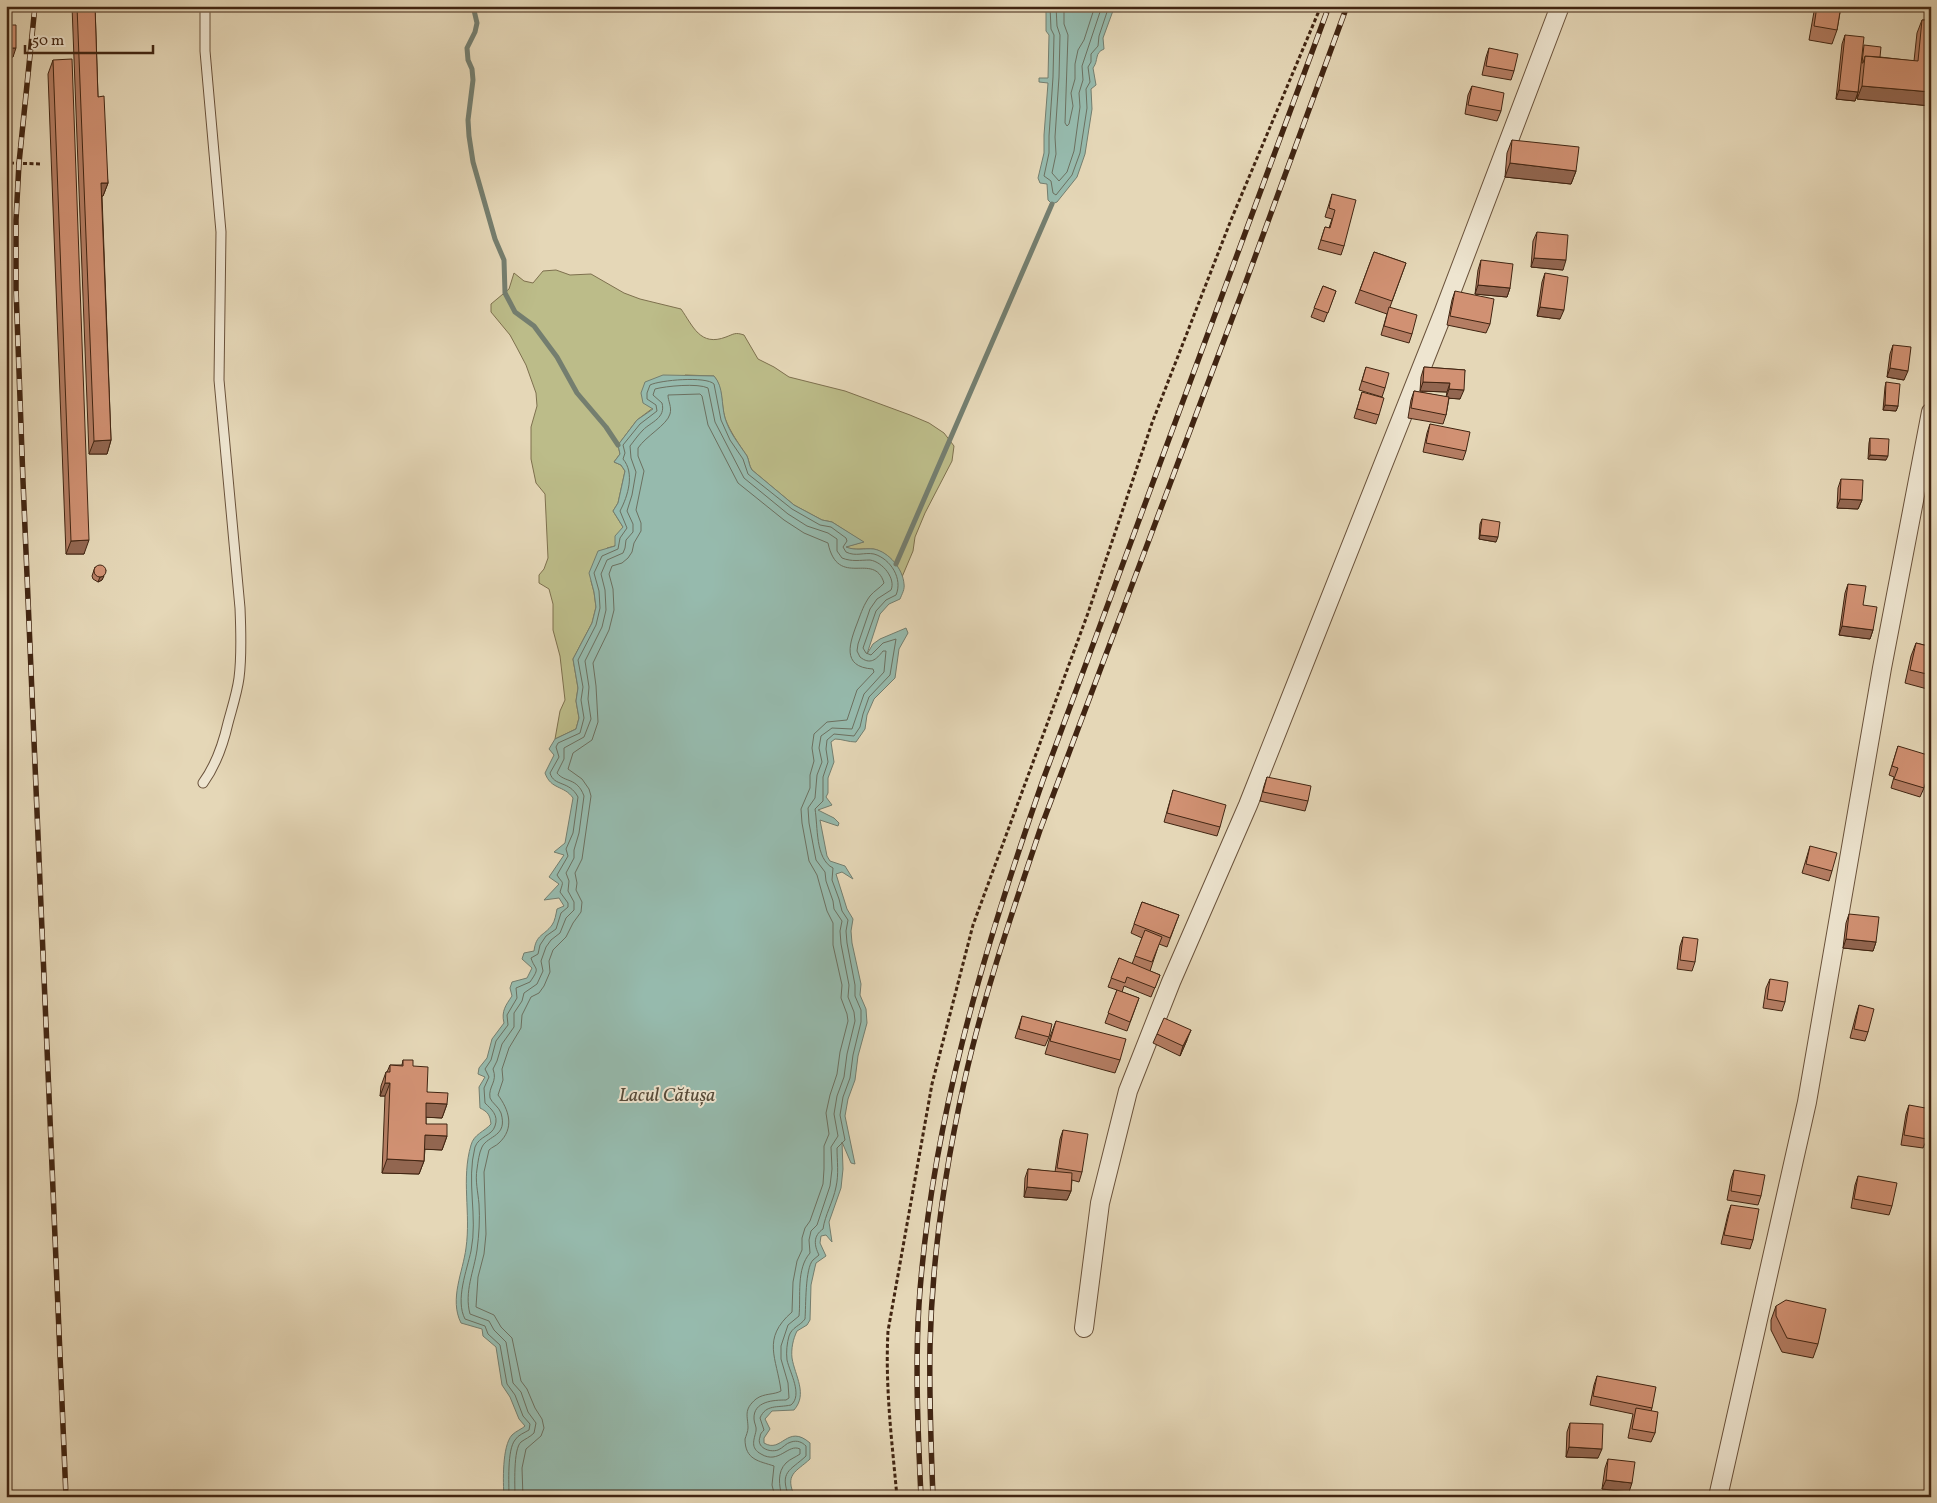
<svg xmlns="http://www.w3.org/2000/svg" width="1937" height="1503" font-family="Vollkorn,serif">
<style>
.green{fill:#bcbc89;stroke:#7e704e}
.water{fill:#96baad;stroke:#747e6f}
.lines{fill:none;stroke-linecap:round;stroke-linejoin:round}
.shore{stroke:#6c7060;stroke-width:1}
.stream{stroke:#747e6f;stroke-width:5}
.service-casing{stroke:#6a523b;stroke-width:11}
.minor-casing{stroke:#6a523b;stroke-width:20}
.path{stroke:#412512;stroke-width:3;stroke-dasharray:4 2.5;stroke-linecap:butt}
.service{stroke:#eee5d0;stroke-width:9}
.minor{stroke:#eee5d0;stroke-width:18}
.rail-casing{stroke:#412512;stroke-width:5.5}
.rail{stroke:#eee5d0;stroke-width:4;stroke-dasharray:11;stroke-linecap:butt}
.wall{fill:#b47d63;stroke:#412512}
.shaded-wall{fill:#926650;stroke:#412512}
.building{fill:#d19173;stroke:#412512}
.labels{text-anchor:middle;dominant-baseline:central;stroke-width:4;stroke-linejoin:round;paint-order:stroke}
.water-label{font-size:19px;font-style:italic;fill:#564a39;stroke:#eee5d0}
</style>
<rect width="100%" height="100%" fill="#e5d7b7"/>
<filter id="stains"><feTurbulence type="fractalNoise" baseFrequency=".004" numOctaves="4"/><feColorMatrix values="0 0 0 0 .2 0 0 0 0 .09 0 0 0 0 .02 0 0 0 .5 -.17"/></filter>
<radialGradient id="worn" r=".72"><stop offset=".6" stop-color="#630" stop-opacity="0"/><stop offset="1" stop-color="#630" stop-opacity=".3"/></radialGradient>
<path class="green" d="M556 270 570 275 591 274 624 293 640 299 681 309C693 326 700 347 726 337 734 334 735 332 744 335L758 359 774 367 789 377 845 391 910 415 929 423 944 433 954 446 952 461 925 513 915 537 913 551 902 577C898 565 886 551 873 549 862 548 856 551 845 547L863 542 832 522 822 520 794 505 752 470C749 466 749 460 747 456 739 444 730 432 725 418 721 404 723 387 714 376L685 375 653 408 637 420 618 445 620 454 614 462 621 465 625 471 618 503 613 511 623 527 615 546 607 548 591 581 594 592 596 607 592 623 573 659 578 688 576 701 579 718 576 729 555 739 560 711 565 700 560 656 553 630V604L549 589 539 583V575L544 569 548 558 545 494 536 483 531 459V427L537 406 536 393 526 365 516 346 510 335 491 312V304L509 289 514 273 524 281 533 283 543 271Z"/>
<g class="water">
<path d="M1046 6 1114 8 1103 38 1104 49C1094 53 1099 60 1093 68L1096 85 1091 89 1092 109 1085 154 1077 177 1057 202 1052 204 1048 200 1047 184 1040 183 1038 178 1044 153V135L1048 83 1039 82V78H1048L1049 35 1046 31Z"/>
<path d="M663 375 714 376C724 387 721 404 725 418 729 432 739 444 747 456 749 460 749 466 752 470L794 505 822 520 832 522 864 542 846 547C856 551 864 548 874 549 889 552 903 569 904 584 905 589 902 594 900 599L889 604 880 614 867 654 873 644 880 639 906 628 908 633 899 649 895 678 874 699 867 715 865 729 856 742C848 742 842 739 835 739L831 742 834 762 828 778V793L826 797 832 805 818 810 834 818 839 823 838 826 820 820 827 856 830 861 845 866 853 879 842 872 836 874 847 909 853 919 851 931 852 943 861 984 860 995 866 1009 867 1023 858 1056 855 1080 848 1099 845 1116 855 1164 851 1163 842 1142 843 1169 841 1188 829 1222 832 1242 826 1235 821 1236 820 1243 826 1256 816 1263 815 1267 811 1285 810 1320 807 1325 797 1331C793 1339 791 1349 792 1358 795 1376 808 1394 794 1410L772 1411 765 1419 770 1429 764 1438V1443C782 1454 787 1423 810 1443V1459C796 1472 784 1474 795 1497H504C503 1482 502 1446 512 1435 516 1431 522 1429 525 1426L519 1419 510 1397 502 1385 496 1347 483 1336 482 1329 461 1323C449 1299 463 1272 466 1248 471 1213 461 1179 471 1145 474 1134 484 1132 491 1124 490 1115 488 1112 480 1108L479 1087 485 1077 478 1074 479 1068 487 1058 492 1039 504 1023C501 1011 506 1005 512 996L510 988 512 982 527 978 532 968 522 959 524 953 534 951C536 934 544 936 552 925 555 921 556 914 557 909L564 906 559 898 544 900 559 884 549 877 564 855 554 852 565 843 573 798C564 785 551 790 545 773L554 755 549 749 555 739 576 729 579 718 576 701 578 688 573 659 592 623 596 607 594 592 589 573 598 551 615 546V536L623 527 613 511 618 503 625 471 621 465 614 462 620 454 618 445 637 420 653 409 643 403 641 393 645 382Z"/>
</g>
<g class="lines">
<g class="shore">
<path d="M1050 6 1051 29 1054 35 1053 77 1049 136V153L1044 176 1051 181 1053 193 1056 195 1072 175 1080 153 1087 108 1086 89 1090 82 1088 67 1091 62V54L1098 46 1099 36 1109 6"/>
<path d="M1056 6 1057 26 1060 35 1059 77 1055 137 1056 154 1052 173 1059 181 1067 172 1074 151 1080 107 1079 93 1083 80 1082 66 1102 6"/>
<path d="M1064 6V24L1068 35 1065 123 1067 126 1069 124 1073 106 1071 93 1075 79V64L1078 50 1084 40 1095 6"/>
<path d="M509 1497C509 1483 507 1450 515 1440 518 1435 524 1433 529 1430L530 1424 523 1416 515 1395 507 1384 500 1345 488 1334 485 1326 465 1319C455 1300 467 1270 471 1251 478 1216 466 1182 475 1147 479 1136 492 1136 495 1126 499 1115 491 1109 485 1103L484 1088 489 1077 485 1069 491 1060 496 1041 508 1025 507 1015 517 998 516 988 530 982C541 966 535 971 531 958L538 954 540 945 546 936 556 929 561 913 568 907V903L560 892C564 879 563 885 557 875L568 856 566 849 573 833 578 797C569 780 554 787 550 773L559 757 556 747 558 743 580 733 584 718 581 700 583 687 578 660 596 625 600 608 599 591 594 573 602 556 618 549 620 538 627 528 620 511C628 496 635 473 623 459L625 453 623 445 640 424 657 411 656 405 647 399V393L650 385C660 380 706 376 714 384L721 420 730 440 743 459 748 474 792 509 820 525 831 527 846 538 847 541 843 547 846 552C856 557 864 552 874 554 891 559 903 579 896 595L886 600 876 611 863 648 866 653 871 655 883 643 896 639 890 675 869 697 863 714 860 727 854 736 834 734 827 740 826 749 828 762 823 777V801L815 809C818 826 815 859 833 868L832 880 839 899 842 911 848 920 846 931 847 943 855 985V996L861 1010V1022L853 1055 850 1078 843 1097 840 1115 845 1140 837 1148C837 1161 839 1174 836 1187 833 1202 825 1215 823 1229 813 1236 814 1245 819 1255 817 1257 815 1258 813 1260 805 1268 806 1306 805 1319 800 1326 792 1327 789 1336 787 1343 786 1352 787 1360 790 1373 803 1395 791 1405 777 1408 766 1404 760 1418L764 1430C762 1432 760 1434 760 1437 756 1447 769 1453 778 1450 783 1448 786 1443 791 1442 797 1440 802 1442 806 1446V1456C790 1471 779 1471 789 1497"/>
<path d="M515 1497C515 1486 513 1449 521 1442 525 1439 530 1437 534 1433L536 1423 528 1412 521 1392 513 1383 506 1342 494 1330 489 1321 470 1314C464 1292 474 1271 477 1250 479 1235 480 1219 479 1204 478 1192 475 1181 477 1169 478 1162 479 1153 482 1147 488 1135 508 1137 501 1113 499 1107 492 1103 490 1098 488 1086 498 1082 493 1069L497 1061 502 1044 514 1027V1013L522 1001 524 993 537 984 543 971 541 961 546 947 551 940 560 933 566 918 574 910V902L568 891 569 881 566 873 574 858V850L579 833 584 796C577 777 565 783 557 773L564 759V748L584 737 591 719 588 699 589 687 585 661 602 627 606 610 605 590 601 574 607 560 623 553 625 548 626 540 633 532V524L627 511 632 495 636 472 631 458 630 446C634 441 638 435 643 430 651 422 666 418 662 403L653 395 655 389C666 386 698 383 708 388L715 422 744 478 788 514 807 526 828 533 837 539V551L842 558C852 562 860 560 870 560 883 562 896 579 891 590L877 599 870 609 858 644 857 651 860 657C870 665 876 660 883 651H886L884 672 864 694 852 729 832 728 821 736 819 748 822 762 817 775 815 798 808 808 809 823 816 860 825 872 826 881 833 901 834 909 842 921 840 931 841 944 849 985 848 997 854 1012 855 1021 847 1054 844 1077 837 1096 834 1114 838 1136 831 1147 832 1169 830 1186 817 1225 811 1231 809 1240 810 1253C796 1269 801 1296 799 1316L788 1325 781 1346V1359L788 1383 789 1398 786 1400C774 1400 753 1401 754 1419 754 1423 757 1427 756 1431 754 1440 750 1448 761 1454 779 1465 788 1443 800 1449V1454C796 1457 790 1459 786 1463 777 1472 779 1485 782 1497"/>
<path d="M523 1497 522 1468 526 1449 541 1436 544 1428 542 1419 535 1408 527 1389 521 1381 512 1338 501 1327 494 1315 476 1307 478 1277 484 1254 486 1234 484 1172 489 1150C492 1147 496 1146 499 1143 515 1128 509 1110 498 1095L503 1080 502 1069 509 1048 521 1028 522 1015 531 997 539 993 544 986 550 972 549 961 553 950 566 937 573 923 581 912 582 902 576 890 577 883 575 873 582 859 591 796 589 789 582 779 568 769 573 753 592 740 598 722 596 686 593 663 609 630 614 610 613 589 609 574 612 566 622 563 628 558 632 552 634 543 641 531V523L636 510 644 471 638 456V448C646 436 667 425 670 414 672 407 668 401 668 395L700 394 702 396 708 425 738 483 784 520 804 533 828 543C838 590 874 550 884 583 880 588 874 591 870 596 864 604 861 613 858 621 850 642 840 667 873 669L874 672 857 690 847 720 827 722 814 734 812 748 814 761 810 775V788L801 809 802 823 809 861 817 875 827 911 833 923V945L842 985 841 998 847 1014 848 1021 840 1052 837 1074 830 1095 826 1113 829 1134 824 1146V1169L823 1184 810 1221 805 1228 802 1238V1250L797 1261 793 1282 792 1312C761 1339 777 1358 781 1391 774 1395 764 1393 756 1399 743 1410 748 1416 748 1428 748 1431 746 1436 745 1439 745 1460 759 1461 774 1466L772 1485 775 1497"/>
</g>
<g class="stream">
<path d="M473 6 477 23 475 32 467 48 468 60 472 69 473 80 468 120 469 136 473 162 495 239 504 260 505 293 515 312 534 326 557 357 577 393 606 427 618 445"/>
<path d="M896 564 1052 204"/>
</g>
<g class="service-casing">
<path id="service" d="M203 783C216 765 223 745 228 723 232 708 237 693 239 678 242 655 241 631 240 608L219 380 221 232 205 51V6"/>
</g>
<g class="minor-casing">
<g id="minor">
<path d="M1084 1328 1100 1203 1128 1091 1171 982 1248 805 1444 311 1560 6"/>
<path d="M1718 1497 1807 1102 1882 668 1931 412"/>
</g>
</g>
<g class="path">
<path d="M10 163 42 164"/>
<path d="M897 1497C892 1442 885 1387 888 1331L932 1084 973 925 1088 613 1152 423 1231 220 1321 6"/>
</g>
<use href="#service" class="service"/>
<use href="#minor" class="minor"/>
<g class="rail-casing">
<g id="rail">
<path d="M35 6 19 163 16 220V289L23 481 66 1497"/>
<path d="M921 1497C918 1433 915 1368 919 1304 931 1124 984 949 1043 780L1329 6"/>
<path d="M933 1497C931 1446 929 1396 930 1346 932 1258 945 1169 964 1083 983 997 1012 913 1040 830L1244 287 1347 6"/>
</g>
</g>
<use href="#rail" class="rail"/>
</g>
<g class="wall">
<path d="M72 6H95L98 97 108 183 103 196H102L111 440 107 454H89Z"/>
<path d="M1815 6H1841L1837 30 1832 44 1809 40Z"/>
<path d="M1922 20H1931V106L1857 99 1859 79 1858 92 1855 101 1836 99 1842 44 1845 35 1863 48 1880 57 1914 61 1917 33Z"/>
<path d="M10 25 13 57H7L9 28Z"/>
<path d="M1489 48 1514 71 1511 80 1482 75 1486 57Z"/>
<path d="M53 60 84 554H66L48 74Z"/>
<path d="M1472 86 1501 111 1497 121 1465 114 1468 95Z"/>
<path d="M1512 140 1576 171 1571 184 1505 177 1507 153Z"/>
<path d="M1332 194 1344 246 1341 255 1318 249 1325 227 1329 228 1332 219 1325 217Z"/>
<path d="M1537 232 1563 270 1531 267 1533 241Z"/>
<path d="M1374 252 1406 263 1390 307 1412 334 1409 343 1381 335 1387 314 1355 303Z"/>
<path d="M1481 260 1510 288 1507 297 1475 294 1478 270Z"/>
<path d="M1545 273 1560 319 1537 316 1542 282Z"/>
<path d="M1323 286 1336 291 1324 322 1311 317Z"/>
<path d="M1455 291 1490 324 1486 333 1447 325 1452 300Z"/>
<path d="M1893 345 1904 380 1887 377 1890 354Z"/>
<path d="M1366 367 1385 388 1382 397 1359 390Z"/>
<path d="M1424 367 1465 370 1460 399 1449 398 1446 415 1443 424 1408 418 1411 400 1414 391 1446 397 1447 392 1420 391 1421 377Z"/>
<path d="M1886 382 1898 406 1896 411 1883 410 1885 387Z"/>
<path d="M1362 392 1379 415 1376 424 1354 418Z"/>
<path d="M1430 424 1466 451 1463 460 1423 452 1427 433Z"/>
<path d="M1870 438 1886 460 1868 459 1869 443Z"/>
<path d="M1841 479 1862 500 1858 509 1837 508 1838 488Z"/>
<path d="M1482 519 1496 542 1479 539 1480 524Z"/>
<path d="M95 567 106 570 102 580 98 582 93 579 92 576Z"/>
<path d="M1848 584 1863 605 1873 630 1870 639 1839 635 1845 593Z"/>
<path d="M1930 640 1931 641V690L1905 683 1911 656 1916 643 1928 646Z"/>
<path d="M1898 746 1924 788 1920 797 1891 788 1894 777 1889 775Z"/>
<path d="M1267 777 1308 801 1305 811 1260 801 1264 786Z"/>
<path d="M1173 790 1220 827 1217 836 1164 822Z"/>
<path d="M1810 846 1832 871 1829 881 1802 873Z"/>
<path d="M1142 902 1179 915 1167 947 1159 944 1150 971 1160 975 1151 997 1124 986 1122 992 1139 998 1127 1031 1105 1023 1117 990 1108 987 1119 958 1132 964 1142 938 1131 933Z"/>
<path d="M1849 914 1876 942 1873 951 1843 948 1846 923Z"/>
<path d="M1683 937 1695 962 1692 971 1677 969 1680 946Z"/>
<path d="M1770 979 1785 1002 1782 1011 1763 1008 1766 988Z"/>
<path d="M1859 1005 1868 1032 1865 1041 1850 1038 1856 1015Z"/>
<path d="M1022 1016 1049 1037 1045 1046 1015 1038Z"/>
<path d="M1056 1021 1120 1060 1115 1073 1045 1054 1051 1034Z"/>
<path d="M1157 1034 1187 1040 1180 1056 1153 1043Z"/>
<path d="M403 1060 413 1066 427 1092 447 1104 442 1118 426 1117V1124L447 1136 442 1150 425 1149 424 1161 419 1174 382 1173 385 1096H380L381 1086 386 1072H387L390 1065H402Z"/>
<path d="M1909 1105 1927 1139 1923 1148 1901 1145 1906 1114Z"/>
<path d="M1063 1130 1082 1172 1079 1182 1072 1180 1071 1191 1067 1200 1024 1197 1025 1178 1028 1169 1055 1172 1060 1139Z"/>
<path d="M1734 1170 1761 1196 1758 1205 1727 1200 1731 1179Z"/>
<path d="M1858 1176 1892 1206 1889 1215 1851 1208 1855 1185Z"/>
<path d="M1731 1205 1753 1240 1750 1249 1721 1244 1728 1214Z"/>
<path d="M1776 1306 1818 1344 1813 1358 1782 1352 1771 1330V1320Z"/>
<path d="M1597 1376 1652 1408 1651 1411 1655 1433 1651 1442 1628 1438 1633 1414 1590 1405 1594 1385Z"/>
<path d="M1570 1423 1598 1458 1566 1457 1567 1432Z"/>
<path d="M1608 1459 1629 1492 1602 1489 1605 1468Z"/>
</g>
<g class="shaded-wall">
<path d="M6 45H10L7 54H6Z"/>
<path d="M10 48H16L13 57H7Z"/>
<path d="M1862 86 1931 92V106L1857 99Z"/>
<path d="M1839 90 1858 92 1855 101 1836 99Z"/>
<path d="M1510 163 1576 171 1571 184 1505 177Z"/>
<path d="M101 183H108L103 196H96Z"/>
<path d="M1534 258 1566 260 1563 270 1531 267Z"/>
<path d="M1478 285 1510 288 1507 297 1475 294Z"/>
<path d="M1540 307 1564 310 1560 319 1537 316Z"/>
<path d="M1890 368 1908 371 1904 380 1887 377Z"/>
<path d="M1423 382 1450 383 1447 392 1420 391Z"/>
<path d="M1449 389 1464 390 1460 399 1446 398Z"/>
<path d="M1885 405 1898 406 1896 411 1883 410Z"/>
<path d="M111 440 107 454H89L94 441Z"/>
<path d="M1870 455 1888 456 1886 460 1868 459Z"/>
<path d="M1840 499 1862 500 1858 509 1837 508Z"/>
<path d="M1480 535 1498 537 1496 542 1479 539Z"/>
<path d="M89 540 84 554H66L71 541Z"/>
<path d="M104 576 102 580 98 582 100 577Z"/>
<path d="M1842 626 1873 630 1870 639 1839 635Z"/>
<path d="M1846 939 1876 942 1873 951 1843 948Z"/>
<path d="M1191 1030 1187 1040 1180 1056 1183 1046Z"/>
<path d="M385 1083H390L385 1096H380Z"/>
<path d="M426 1103 447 1104 442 1118 421 1117Z"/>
<path d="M425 1135 447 1136 442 1150 420 1149Z"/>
<path d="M387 1159 424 1161 419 1174 382 1173Z"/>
<path d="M1027 1187 1071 1191 1067 1200 1024 1197Z"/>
<path d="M1569 1447 1602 1449 1598 1458 1566 1457Z"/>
<path d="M1606 1480 1632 1483 1629 1492 1602 1489Z"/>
</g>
<g class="building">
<path d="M77 6H95L98 97 104 96 108 183H101L111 440 94 441Z"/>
<path d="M1817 6H1841L1837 30 1814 26Z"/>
<path d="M1922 20H1931V92L1862 86 1865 56 1918 61Z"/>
<path d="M10 25H16V48H10V45H6V28H10Z"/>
<path d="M1845 35 1864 37 1858 92 1839 90Z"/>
<path d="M1864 45 1881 47 1880 57 1865 56 1863 63H1862Z"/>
<path d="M1489 48 1518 54 1514 71 1486 66Z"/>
<path d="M72 59 89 540 71 541 53 60Z"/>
<path d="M1472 86 1504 93 1501 111 1468 105Z"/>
<path d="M1512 140 1579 147 1576 171 1510 163Z"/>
<path d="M1332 194 1356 200 1344 246 1321 240 1325 227 1330 228 1335 210 1329 208Z"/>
<path d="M1537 232 1568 235 1566 260 1534 258Z"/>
<path d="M1374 252 1406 263 1392 301 1360 290Z"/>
<path d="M1481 260 1513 264 1510 288 1478 285Z"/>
<path d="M1545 273 1568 277 1564 310 1540 307Z"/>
<path d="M1323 286 1336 291 1328 313 1314 308Z"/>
<path d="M1455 291 1494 299 1490 324 1450 316Z"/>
<path d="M1389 307 1417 315 1412 334 1384 326Z"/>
<path d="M1893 345 1911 347 1908 371 1890 368Z"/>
<path d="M1366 367 1389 373 1385 388 1362 381Z"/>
<path d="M1424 367 1465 370 1464 390 1449 389 1450 383 1423 382Z"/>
<path d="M1886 382 1900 384 1898 406 1885 405Z"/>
<path d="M1414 391 1449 397 1446 415 1411 408Z"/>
<path d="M1362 392 1384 398 1379 415 1357 409Z"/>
<path d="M1430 424 1470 432 1466 451 1426 443Z"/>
<path d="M1870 438 1889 439 1888 456 1870 455Z"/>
<path d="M1841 479 1863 480 1862 500 1840 499Z"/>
<path d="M1482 519 1500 522 1498 537 1480 535Z"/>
<circle cx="100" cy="571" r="6"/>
<path d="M1848 584 1866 586 1863 605 1877 607 1873 630 1842 626Z"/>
<path d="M1930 640 1931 641V675L1910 670 1916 643 1928 646Z"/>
<path d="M1898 746 1931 756V765L1924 788 1894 779 1898 768 1892 766Z"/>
<path d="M1267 777 1311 786 1308 801 1263 792Z"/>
<path d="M1173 790 1226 805 1220 827 1167 813Z"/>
<path d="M1810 846 1837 853 1832 871 1806 864Z"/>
<path d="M1142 902 1179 915 1170 938 1134 924Z"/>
<path d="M1849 914 1879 917 1876 942 1846 939Z"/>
<path d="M1145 930 1162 937 1152 962 1135 956Z"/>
<path d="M1683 937 1698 939 1695 962 1680 960Z"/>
<path d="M1119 958 1160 975 1155 988 1127 977 1125 983 1111 978Z"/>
<path d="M1770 979 1788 982 1785 1002 1767 999Z"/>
<path d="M1117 990 1139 998 1130 1022 1108 1013Z"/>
<path d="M1859 1005 1874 1009 1868 1032 1854 1029Z"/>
<path d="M1022 1016 1052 1024 1049 1037 1019 1029Z"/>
<path d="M1164 1018 1191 1030 1183 1046 1157 1034Z"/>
<path d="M1056 1021 1126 1039 1120 1060 1050 1041Z"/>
<path d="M403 1060H413V1066L428 1067 427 1092 448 1093 447 1104 426 1103V1124H447V1136L425 1135 424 1161 387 1159 390 1083H385L386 1072H390V1065L403 1066Z"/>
<path d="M1909 1105 1931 1109V1114L1927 1139 1904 1135Z"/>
<path d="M1063 1130 1088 1134 1082 1172 1057 1168Z"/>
<path d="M1028 1169 1072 1173 1071 1191 1027 1187Z"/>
<path d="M1734 1170 1765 1175 1761 1196 1731 1191Z"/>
<path d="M1858 1176 1897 1183 1892 1206 1854 1199Z"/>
<path d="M1731 1205 1759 1209 1753 1240 1724 1235Z"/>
<path d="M1786 1300 1826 1309 1818 1344 1787 1338 1776 1316V1306Z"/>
<path d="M1597 1376 1656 1387 1652 1408 1593 1396Z"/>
<path d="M1636 1408 1658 1412 1655 1433 1632 1429Z"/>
<path d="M1570 1423 1603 1424 1602 1449 1569 1447Z"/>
<path d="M1608 1459 1635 1462 1632 1483 1606 1480Z"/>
</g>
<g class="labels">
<g class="water-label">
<text x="667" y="1096">Lacul Cătușa</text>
</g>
</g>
<rect width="1937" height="1503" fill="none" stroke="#e5d7b7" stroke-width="25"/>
<rect x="8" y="8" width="1922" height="1488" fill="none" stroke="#412512" stroke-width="2.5"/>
<rect x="12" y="12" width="1912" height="1478" fill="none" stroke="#412512"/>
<path d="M25 45v8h128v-8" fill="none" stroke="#412512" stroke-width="2.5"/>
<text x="32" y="45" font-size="15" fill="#412512" stroke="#eee5d0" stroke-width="4" paint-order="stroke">50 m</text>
<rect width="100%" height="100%" filter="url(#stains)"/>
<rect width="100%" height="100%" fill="url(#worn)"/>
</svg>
